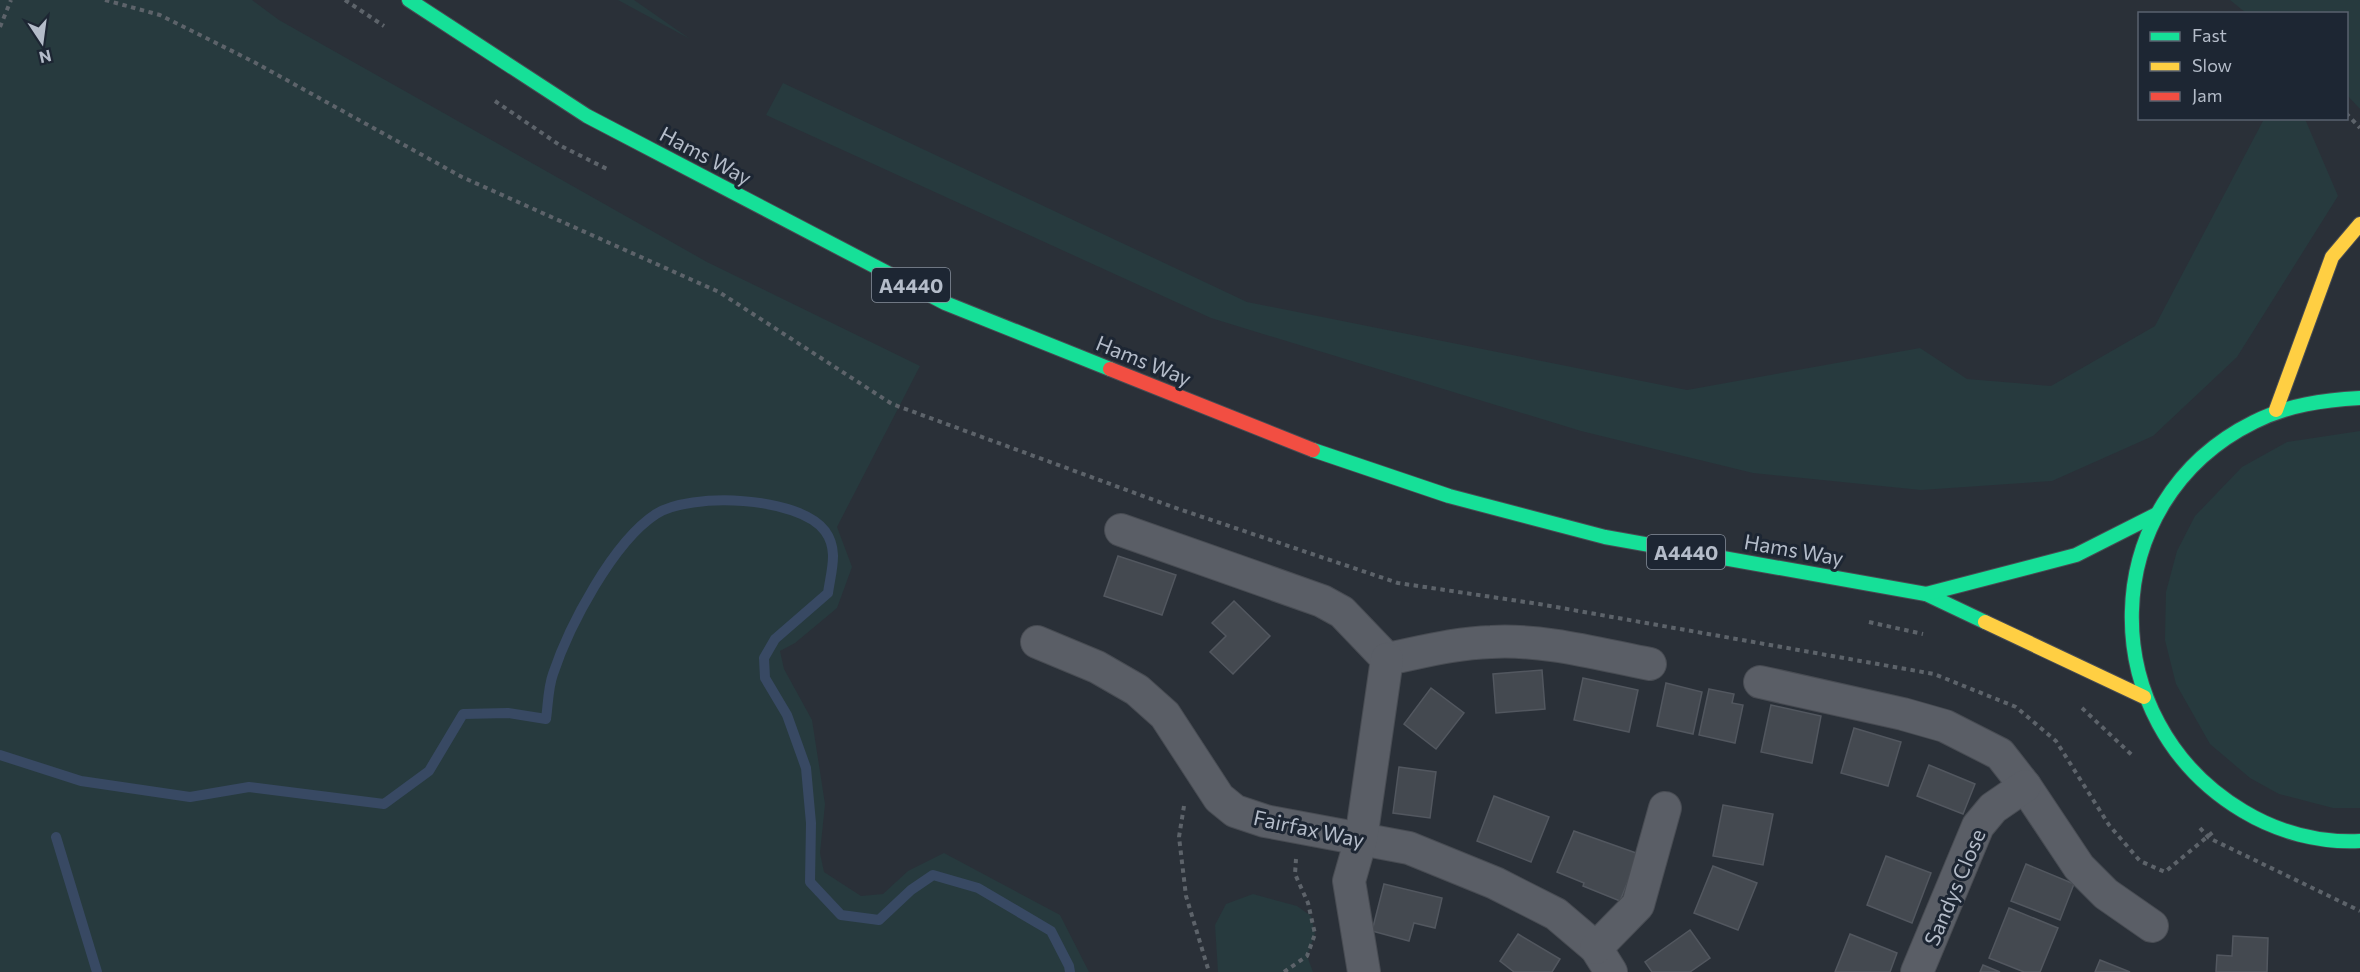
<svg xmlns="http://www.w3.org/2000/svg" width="2360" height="972" font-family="Commissioner,sans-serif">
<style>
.green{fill:#273a3e}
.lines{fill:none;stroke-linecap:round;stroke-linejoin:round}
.stream{stroke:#384963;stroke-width:10}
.building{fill:#444950;stroke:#52575f;stroke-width:1.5}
.street-casing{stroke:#484c53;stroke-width:34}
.fast-casing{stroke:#484c53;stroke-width:16}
.slow-casing{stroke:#484c53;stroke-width:16}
.jam-casing{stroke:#484c53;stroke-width:16}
.path{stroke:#5d636a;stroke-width:4;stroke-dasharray:4.5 4.5;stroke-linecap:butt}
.street{stroke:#5a5e66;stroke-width:32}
.fast{stroke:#16e098;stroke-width:14}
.slow{stroke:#ffcf43;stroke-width:14}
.jam{stroke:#f24e42;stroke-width:14}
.labels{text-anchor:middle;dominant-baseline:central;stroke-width:6;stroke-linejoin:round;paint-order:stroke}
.shield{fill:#1d2633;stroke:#878f9c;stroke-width:1.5}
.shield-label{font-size:20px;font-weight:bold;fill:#b4bcc9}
.street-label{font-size:21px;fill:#b4bcc9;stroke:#1d2633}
</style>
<rect width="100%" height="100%" fill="#2a3038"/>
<g class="green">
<path d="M0 0H252L279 20 707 262 920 366 837 527 852 567 837 608 795 643 780 651 784 669 812 720 825 804 820 853 824 872 861 896 883 894 908 871 944 853 1060 915 1089 972H0Z"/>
<path d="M618 0H634L690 39Z"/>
<path d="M2230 0H2360V109L2347 95 2346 14 2246 13Z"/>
<path d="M783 83 1247 302 1687 390 1920 348 1967 379 2051 386 2155 326 2264 119H2305L2338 196 2237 357 2153 436 2052 481 1921 490 1753 473 1581 431 1211 318 766 115Z"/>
<path d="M2360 431V808H2333L2279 794 2250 778 2210 744 2176 684 2165 640 2166 592 2177 551 2195 516 2242 467 2287 442Z"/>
<path d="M1253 894 1297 906 1311 916 1315 934 1307 956 1313 972H1218L1215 925 1226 904Z"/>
</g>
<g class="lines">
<g class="stream">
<path d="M0 755 81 781 190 797 249 787 384 804 429 771 463 714 508 713 546 719C548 705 548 688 553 674 569 626 613 542 656 514 690 492 799 496 825 531 839 550 831 571 828 593L775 639 764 658 765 678 787 715 806 768 811 823 810 882 841 915 879 920 911 890 933 875 978 888 1051 931 1069 966 1070 972"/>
<path d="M56 837 97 972"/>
</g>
</g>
<g class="building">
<path d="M1118 556 1176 575 1162 615 1104 596Z"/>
<path d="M1234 601 1270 636 1233 674 1210 652 1226 636 1212 623Z"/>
<path d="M1542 670 1545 709 1496 713 1493 674Z"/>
<path d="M1583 678 1638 690 1629 732 1574 720Z"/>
<path d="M1666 683 1702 692 1693 734 1657 726Z"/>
<path d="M1431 688 1464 713 1436 749 1404 724Z"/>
<path d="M1709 689 1734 694 1732 703 1743 705 1735 743 1699 735Z"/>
<path d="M1771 705 1821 716 1812 763 1761 752Z"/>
<path d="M1854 728 1901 742 1888 786 1841 773Z"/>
<path d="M1929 765 1975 784 1963 814 1917 796Z"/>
<path d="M1399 767 1436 772 1430 818 1393 813Z"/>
<path d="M1494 796 1549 817 1531 862 1477 841Z"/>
<path d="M1723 805 1773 814 1763 865 1713 856Z"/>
<path d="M1574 831 1639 854 1620 901 1583 886 1584 883 1557 872Z"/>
<path d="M1886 856 1931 873 1912 923 1867 905Z"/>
<path d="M2026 864 2074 884 2060 920 2011 901Z"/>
<path d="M1713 866 1757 883 1738 930 1694 913Z"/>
<path d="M1384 884 1442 898 1435 928 1414 923 1409 941 1372 931Z"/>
<path d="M2009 908 2058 928 2040 972H2024L1989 958Z"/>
<path d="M1690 930 1710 958 1690 972H1652L1645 962Z"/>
<path d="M1518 934 1560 959 1552 972H1514L1500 961Z"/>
<path d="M1850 934 1897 953 1890 972H1835Z"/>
<path d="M2233 936 2268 938 2267 972H2216L2217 955 2232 956Z"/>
<path d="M2100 960 2130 972H2095Z"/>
<path d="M1983 965 2000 972H1980Z"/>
</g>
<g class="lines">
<g class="street-casing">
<g id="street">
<path d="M1121 530 1322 601 1342 612 1387 659"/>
<path d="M1037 642 1097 667 1137 690 1165 715 1219 798 1235 811 1265 821 1409 848 1495 883 1556 914 1596 948 1611 972"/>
<path d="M1387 659C1422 652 1456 643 1491 642 1544 639 1598 654 1650 664"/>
<path d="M1760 682 1903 714 1945 726 2000 754 2025 786 2079 867 2106 894 2152 926"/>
<path d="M1596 948 1638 905 1665 808"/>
<path d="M1364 972 1349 881 1361 839 1387 659"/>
<path d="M1917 972 1978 826 1993 808 2025 786"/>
</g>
</g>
<g class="fast-casing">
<g id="fast">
<path d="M409 0 587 116 945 303 1110 369"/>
<path d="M2360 398C2323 400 2288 405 2254 422 2094 501 2092 721 2243 811 2278 832 2319 843 2360 841"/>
<path d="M1313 450 1449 496 1605 537 1926 594 1985 622"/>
<path d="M1926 594 2076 555 2157 514"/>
</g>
</g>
<g class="slow-casing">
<g id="slow">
<path d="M2276 410 2332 257 2360 224"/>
<path d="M1985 622 2144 697"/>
</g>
</g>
<g class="jam-casing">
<path id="jam" d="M1110 369 1313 450"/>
</g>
<g class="path">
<path d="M105 0 160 15 254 62 462 177 719 292 892 404 1173 507 1398 583 1539 604 1934 674 2016 707 2056 741 2109 825 2140 861 2165 872 2213 832"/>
<path d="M345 0 384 26"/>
<path d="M0 27 11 0"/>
<path d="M495 101 561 146 609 170"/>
<path d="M2346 113 2360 128"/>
<path d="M1869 622 1923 634"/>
<path d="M2082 708 2134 757"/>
<path d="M1184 806 1179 837 1186 896 1209 972"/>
<path d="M2200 828 2209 838 2360 911"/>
<path d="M1284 972 1307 956 1315 934 1308 903 1295 874 1296 859"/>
</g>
<use href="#street" class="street"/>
<use href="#fast" class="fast"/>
<use href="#slow" class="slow"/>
<use href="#jam" class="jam"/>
</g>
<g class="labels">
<g class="shield">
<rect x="872" y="268" width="78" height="34" rx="4.5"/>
<rect x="1647" y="535" width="78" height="34" rx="4.5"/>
</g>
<g class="shield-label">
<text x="911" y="285">A4440</text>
<text x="1686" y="552">A4440</text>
</g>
<g class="street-label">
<text transform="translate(706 155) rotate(28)">Hams Way</text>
<text transform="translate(1144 360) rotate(22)">Hams Way</text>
<text transform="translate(1794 549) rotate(10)">Hams Way</text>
<text transform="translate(1309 828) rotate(12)">Fairfax Way</text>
<text transform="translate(1954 887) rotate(-67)">Sandys Close</text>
</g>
</g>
<rect x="2138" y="12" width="210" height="108" fill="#1d2633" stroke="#59626f" stroke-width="1.5"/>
<rect x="2150" y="32" width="30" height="9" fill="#16e098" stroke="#59626f" stroke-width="1.5"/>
<text x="2192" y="42" font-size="18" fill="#b4bcc9">Fast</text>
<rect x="2150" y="62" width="30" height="9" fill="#ffcf43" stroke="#59626f" stroke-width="1.5"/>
<text x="2192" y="72" font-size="18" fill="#b4bcc9">Slow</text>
<rect x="2150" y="92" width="30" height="9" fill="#f24e42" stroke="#59626f" stroke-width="1.5"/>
<text x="2192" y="102" font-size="18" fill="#b4bcc9">Jam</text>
<g transform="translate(42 42) rotate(167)" stroke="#1d2633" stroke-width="4.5" paint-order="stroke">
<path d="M0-4.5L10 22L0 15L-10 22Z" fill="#b4bcc9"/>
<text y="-9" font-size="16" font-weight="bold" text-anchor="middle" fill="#b4bcc9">N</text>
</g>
</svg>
